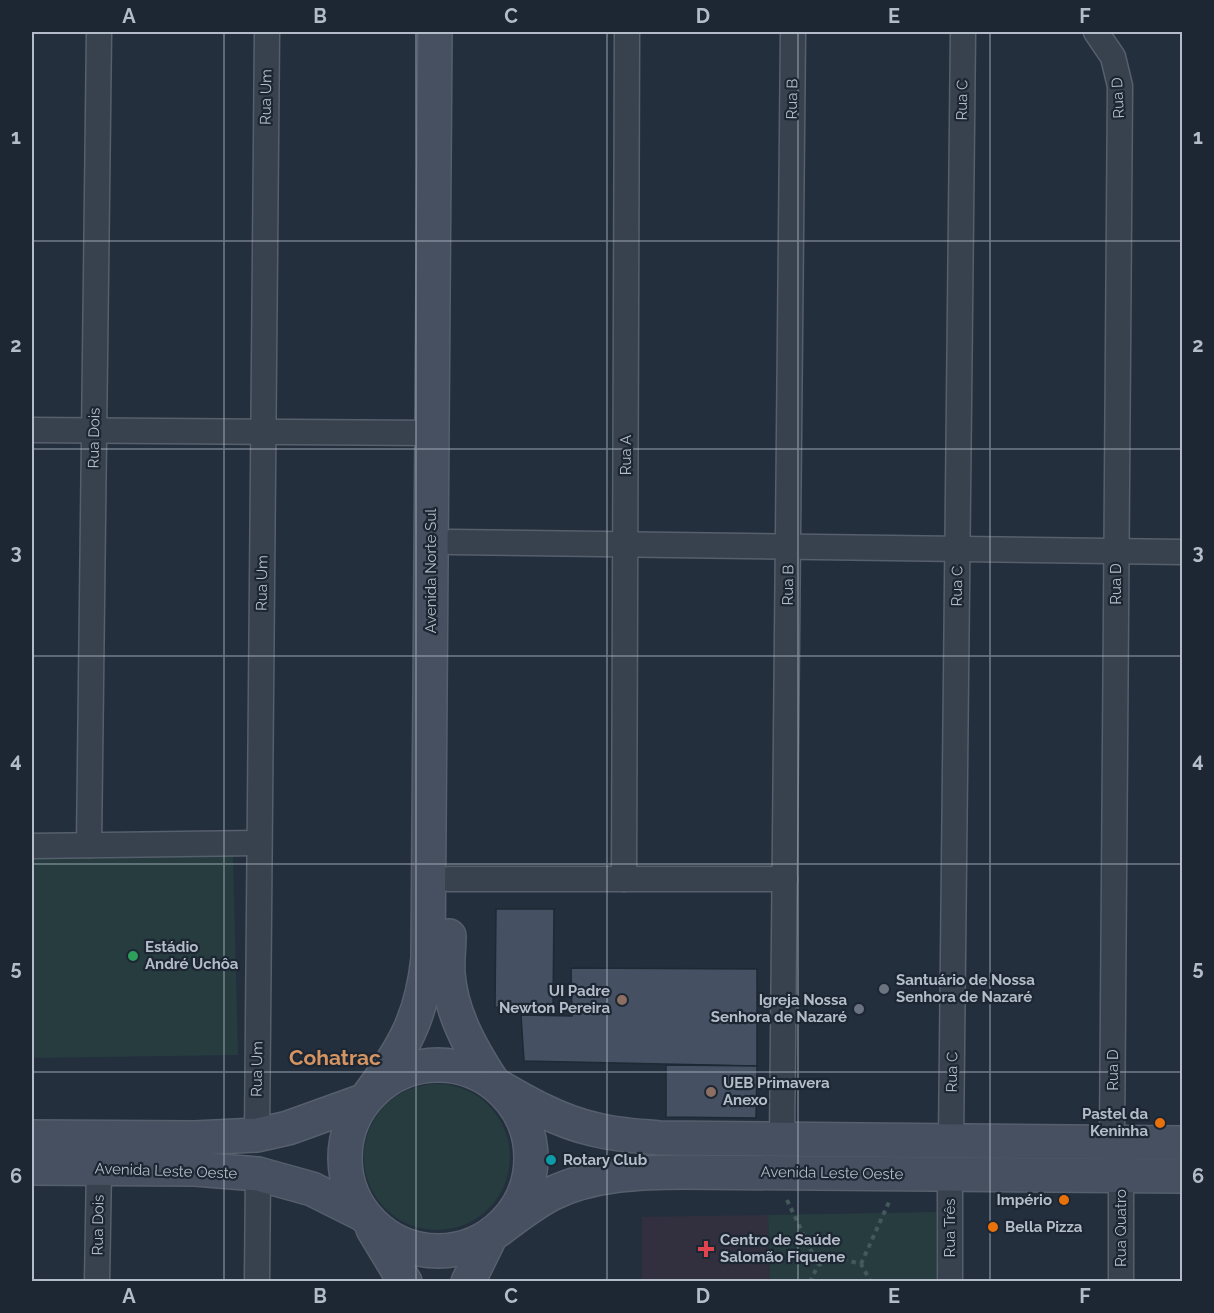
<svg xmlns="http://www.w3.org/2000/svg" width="1214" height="1313" font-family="Raleway,sans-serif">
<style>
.medical{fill:#32303f}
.green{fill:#263c3f}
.building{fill:#455162;stroke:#1f2835;stroke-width:1.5}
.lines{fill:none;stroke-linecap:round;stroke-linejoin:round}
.street-casing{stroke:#565f6c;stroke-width:27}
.secondary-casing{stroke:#565f6c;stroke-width:36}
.path{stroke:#44595c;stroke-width:4;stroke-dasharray:4.5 4.5;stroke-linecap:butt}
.street{stroke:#38414e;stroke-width:24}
.secondary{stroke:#465061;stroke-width:33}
.grid{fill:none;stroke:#b4bcc9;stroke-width:1.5;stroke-opacity:0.55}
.leisure-dot{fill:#2e9e5b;stroke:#1d2633;stroke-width:2}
.worship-dot{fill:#6b7280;stroke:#1d2633;stroke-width:2}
.education-dot{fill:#8d6e63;stroke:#1d2633;stroke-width:2}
.food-dot{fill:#e8710a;stroke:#1d2633;stroke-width:2}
.culture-dot{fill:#0f9aa8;stroke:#1d2633;stroke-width:2}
.health-dot{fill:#e0444e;stroke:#1d2633;stroke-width:2}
.labels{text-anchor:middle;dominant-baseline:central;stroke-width:4.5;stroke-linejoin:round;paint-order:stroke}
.street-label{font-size:15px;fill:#b4bcc9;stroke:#1d2633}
.poi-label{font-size:15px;font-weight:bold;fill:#b4bcc9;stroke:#1d2633;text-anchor:start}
.district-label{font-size:21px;font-weight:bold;fill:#d59563;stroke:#1d2633}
.neatline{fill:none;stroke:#b4bcc9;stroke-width:2}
.grid-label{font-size:20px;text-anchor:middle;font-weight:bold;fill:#b4bcc9}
</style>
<rect width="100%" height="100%" fill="#242f3e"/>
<path class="medical" d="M768 1215 770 1281H642V1217Z"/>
<g class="green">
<path d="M32 855 233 856 238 1055 32 1058Z"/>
<circle cx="437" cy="1157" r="73"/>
<path d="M936 1212V1281H770L768 1215Z"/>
</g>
<g class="building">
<path d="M496 909H554L553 1008 495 1007Z"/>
<path d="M571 968 757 969V1066L524 1061 521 1015 572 1016Z"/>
<path d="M666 1065 757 1066 756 1118 666 1117Z"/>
</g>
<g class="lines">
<g class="street-casing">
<g id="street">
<path d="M1096 32 1113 57 1120 86 1112 1142"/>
<path d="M32 430 432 433"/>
<path d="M451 542 1182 552"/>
<path d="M89 845 99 32"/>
<path d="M32 846 259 843"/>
<path d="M449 879H785"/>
<path d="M624 879 627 32"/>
<path d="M257 1135 267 32"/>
<path d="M782 1139 793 32"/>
<path d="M951 1141 963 32"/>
<path d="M950 1174V1282"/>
<path d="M97 1282 99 1168"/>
<path d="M257 1282 258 1174"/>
<path d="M1121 1282V1175"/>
</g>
</g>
<g class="secondary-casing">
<g id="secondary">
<path d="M449 936C449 949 447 961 448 974 451 1013 471 1049 492 1081"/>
<circle cx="438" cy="1158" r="93"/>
<path d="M496 1085C527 1103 558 1121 593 1129 615 1135 637 1136 659 1138L1182 1143"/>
<path d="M369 1095C404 1048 422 1017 428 958L435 32"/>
<path d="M32 1137 195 1138 257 1135 288 1128 363 1101"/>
<path d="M32 1168 195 1169 258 1174 312 1189 364 1215"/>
<path d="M373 1229 405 1282"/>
<path d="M497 1231C514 1218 532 1204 551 1194 591 1174 641 1172 685 1172L1182 1176"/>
<path d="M468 1282 491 1235"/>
</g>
</g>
<g class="path">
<path d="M787 1200 818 1265"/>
<path d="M861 1264 889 1202"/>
<path d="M810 1282 818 1265 838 1258 861 1264 871 1282"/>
</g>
<use href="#street" class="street"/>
<use href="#secondary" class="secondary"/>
</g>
<path class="grid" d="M224 32V1282M416 32V1282M607 32V1282M798 32V1282M990 32V1282M32 241H1182M32 449H1182M32 656H1182M32 864H1182M32 1072H1182"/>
<circle class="leisure-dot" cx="133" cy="956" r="6"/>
<g class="worship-dot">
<circle cx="884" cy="989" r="6"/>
<circle cx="859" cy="1009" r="6"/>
</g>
<g class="education-dot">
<circle cx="622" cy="1000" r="6"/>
<circle cx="711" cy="1092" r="6"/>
</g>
<g class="food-dot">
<circle cx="1160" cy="1123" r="6"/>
<circle cx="1064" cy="1200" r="6"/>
<circle cx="993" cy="1227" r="6"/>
</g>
<circle class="culture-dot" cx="551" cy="1160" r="6"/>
<path class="health-dot" d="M703 1240h6v6h6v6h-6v6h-6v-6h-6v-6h6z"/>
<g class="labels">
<g class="street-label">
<text transform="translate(266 97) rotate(-89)">Rua Um</text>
<text transform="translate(1118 98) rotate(-93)">Rua D</text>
<text transform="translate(792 99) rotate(-89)">Rua B</text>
<text transform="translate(962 100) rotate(-89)">Rua C</text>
<text transform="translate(94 438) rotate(-89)">Rua Dois</text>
<text transform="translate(626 455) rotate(-90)">Rua A</text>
<text transform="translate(431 571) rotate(-90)">Avenida Norte Sul</text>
<text transform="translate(262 583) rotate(-89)">Rua Um</text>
<text transform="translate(1116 584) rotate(-90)">Rua D</text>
<text transform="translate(788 585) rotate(-89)">Rua B</text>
<text transform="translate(957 586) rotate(-89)">Rua C</text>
<text transform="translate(257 1069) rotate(-89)">Rua Um</text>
<text transform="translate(1113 1070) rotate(-90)">Rua D</text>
<text transform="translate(952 1072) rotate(-89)">Rua C</text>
<text transform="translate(166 1171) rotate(2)">Avenida Leste Oeste</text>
<text transform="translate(832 1173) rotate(1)">Avenida Leste Oeste</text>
<text transform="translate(98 1225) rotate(-89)">Rua Dois</text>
<text transform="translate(950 1228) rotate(-90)">Rua Três</text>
<text transform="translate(1121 1228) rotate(-90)">Rua Quatro</text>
</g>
<g class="poi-label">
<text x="145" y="947">Estádio<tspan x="145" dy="17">André Uchôa</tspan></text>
<text x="896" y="980">Santuário de Nossa<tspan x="896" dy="17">Senhora de Nazaré</tspan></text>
<text x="610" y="991" text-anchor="end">UI Padre<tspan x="610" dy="17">Newton Pereira</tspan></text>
<text x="847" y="1000" text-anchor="end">Igreja Nossa<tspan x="847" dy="17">Senhora de Nazaré</tspan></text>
<text x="723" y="1083">UEB Primavera<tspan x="723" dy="17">Anexo</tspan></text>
<text x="1148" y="1114" text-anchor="end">Pastel da<tspan x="1148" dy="17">Keninha</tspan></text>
<text x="563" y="1160">Rotary Club</text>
<text x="1052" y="1200" text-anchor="end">Império</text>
<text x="1005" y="1227">Bella Pizza</text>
<text x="720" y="1240">Centro de Saúde<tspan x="720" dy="17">Salomão Fiquene</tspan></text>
</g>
<g class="district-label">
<text x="335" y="1057">Cohatrac</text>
</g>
</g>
<rect width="1214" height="1313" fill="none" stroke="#1d2633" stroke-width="66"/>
<rect x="33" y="33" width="1148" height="1247" class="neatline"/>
<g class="grid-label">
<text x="129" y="23">A</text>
<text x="320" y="23">B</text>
<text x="511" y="23">C</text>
<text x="703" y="23">D</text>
<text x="894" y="23">E</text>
<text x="1085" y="23">F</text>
<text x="16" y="144">1</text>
<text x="1198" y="144">1</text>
<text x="16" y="352">2</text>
<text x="1198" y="352">2</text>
<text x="16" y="559">3</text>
<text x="1198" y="559">3</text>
<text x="16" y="767">4</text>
<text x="1198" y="767">4</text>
<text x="16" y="975">5</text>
<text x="1198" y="975">5</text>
<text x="16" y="1183">6</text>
<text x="1198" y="1183">6</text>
<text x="129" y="1303">A</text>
<text x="320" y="1303">B</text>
<text x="511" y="1303">C</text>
<text x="703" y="1303">D</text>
<text x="894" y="1303">E</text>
<text x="1085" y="1303">F</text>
</g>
</svg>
